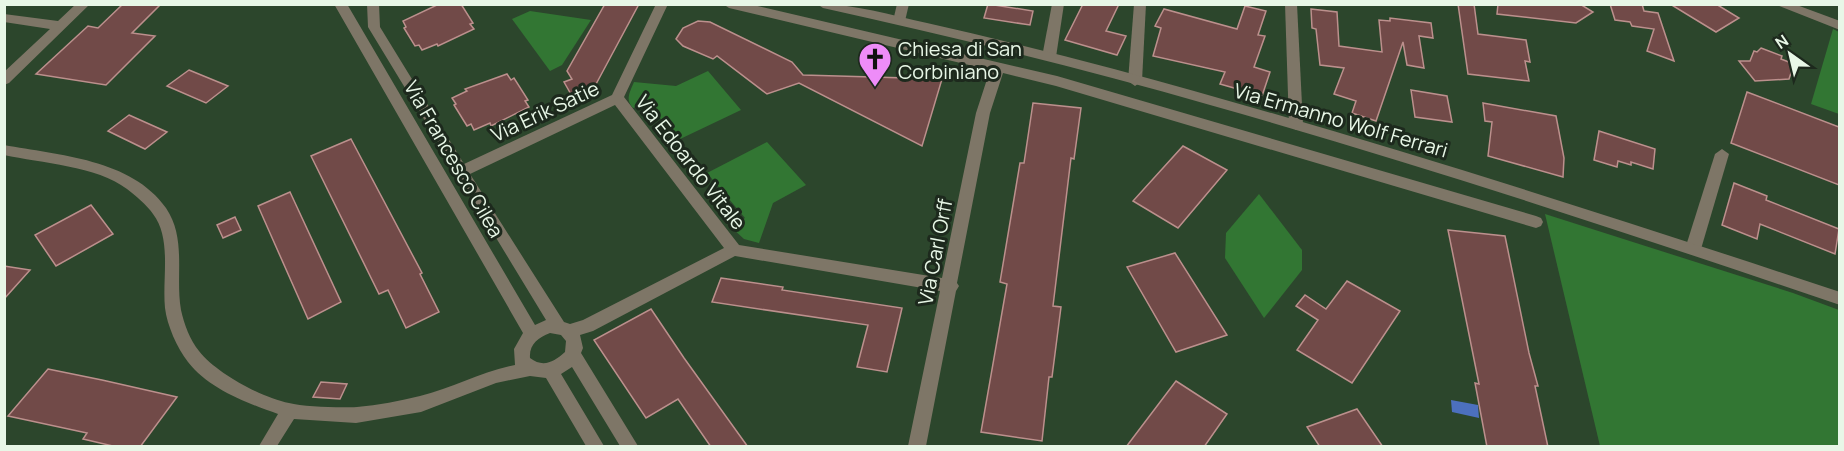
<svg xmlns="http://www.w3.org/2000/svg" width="1844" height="451" font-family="Manrope,sans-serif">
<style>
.green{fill:#327633}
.water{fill:#4c70be}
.building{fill:#714a48;stroke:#bc908d;stroke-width:1.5}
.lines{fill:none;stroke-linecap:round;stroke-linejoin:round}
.minor{fill:#7e7667;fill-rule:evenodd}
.tertiary{fill:#7e7667;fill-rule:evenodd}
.labels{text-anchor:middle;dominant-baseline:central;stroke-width:6;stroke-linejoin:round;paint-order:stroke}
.poi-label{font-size:20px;fill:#e8f7e7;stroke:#1d291d;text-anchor:start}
.street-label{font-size:20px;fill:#e8f7e7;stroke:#1d291d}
</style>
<rect width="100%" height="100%" fill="#2c462c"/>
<g class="green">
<path d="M530 11 591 20 562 65 550 71 512 19Z"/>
<path d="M1833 29 1839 32V114L1811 104Z"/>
<path d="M708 71 741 110 678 140 647 102 633 108C625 99 630 92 634 82L676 86Z"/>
<path d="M767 142 806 185 773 203 759 243 744 239 731 227 745 218 707 173Z"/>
<path d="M1259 194 1302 250V270L1264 318 1225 258 1226 233Z"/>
<path d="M1545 214 1793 293 1839 310V446H1600Z"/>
</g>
<path class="water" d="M1451 400 1478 405 1479 418 1452 412Z"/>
<g class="building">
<path d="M123 4H161L132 33 155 36 106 85 36 74 88 26 98 28Z"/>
<path d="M439 4H461L473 23 470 24 474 29 438 46 437 44 422 50 419 45 415 46 404 28 406 27 403 21Z"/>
<path d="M605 4H639L595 86 572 96 564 82 572 79 567 71Z"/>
<path d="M988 4 1033 11 1030 25 984 18Z"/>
<path d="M1083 4H1119L1106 31 1126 36 1117 55 1065 40Z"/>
<path d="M1458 4H1474L1478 34 1526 40 1530 62 1525 61 1529 81 1468 74Z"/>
<path d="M1498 4H1580L1593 12 1576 23 1497 14Z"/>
<path d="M1610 4H1642L1644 11 1658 13 1674 61 1647 51 1654 29 1632 26 1630 22 1615 20Z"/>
<path d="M1670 4H1716L1739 18 1716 32Z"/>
<path d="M1245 6 1266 11 1258 35 1265 36 1254 67 1270 72 1262 96 1220 84 1225 72 1153 56 1161 28 1155 26 1164 9 1237 29Z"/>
<path d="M1311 9 1337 12 1339 46 1382 52 1379 20 1390 21V18L1431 23 1433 38 1419 36 1424 68 1407 65 1403 42 1376 121 1352 113 1356 101 1334 94 1344 68 1320 65 1316 29 1312 28Z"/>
<path d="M698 21 710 22 792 62 803 75 942 79 922 146 799 83 767 94 717 56 713 59 683 46 676 39 683 28Z"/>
<path d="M1761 48 1782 56 1781 59 1794 64 1789 79 1755 81 1739 61H1750L1754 51 1757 52Z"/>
<path d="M189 70 228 86 206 103 167 86Z"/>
<path d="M507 74 511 80 514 78 528 100 525 101 529 107 491 126 490 123 474 130 471 124 467 126 454 105 456 104 452 98 467 91 465 89Z"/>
<path d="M1411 90 1447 96 1452 122 1415 117Z"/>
<path d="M1747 92 1839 127V185L1731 143Z"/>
<path d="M1033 103 1081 108 1074 159 1071 158 1053 306 1061 307 1052 377H1049L1042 441 981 432 1007 284 1000 282 1020 163H1024Z"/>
<path d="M1483 103 1556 116 1564 158 1563 177 1488 156 1492 122 1485 121Z"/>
<path d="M129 115 167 132 145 149 108 131Z"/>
<path d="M1599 131 1655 149 1653 169 1631 162V165L1618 161 1617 167 1594 160Z"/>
<path d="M351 139 422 273 420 274 439 312 406 328 388 290 379 294 311 156Z"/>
<path d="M1183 146 1227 170 1178 228 1133 201Z"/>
<path d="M1734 183 1767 196 1766 200 1839 229 1835 254 1760 224 1757 239 1722 225Z"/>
<path d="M290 192 341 302 308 319 258 206Z"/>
<path d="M91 205 113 234 56 266 35 235Z"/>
<path d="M235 217 241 230 223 238 217 225Z"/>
<path d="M1448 230 1505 236 1529 353 1538 386H1535L1548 447H1487L1475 383 1479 384Z"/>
<path d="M1175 253 1227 335 1176 352 1127 267Z"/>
<path d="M4 266 30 270 4 299Z"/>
<path d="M721 278 783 287 782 290 902 308 887 372 857 367 868 325 712 302Z"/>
<path d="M1347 281 1400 311 1352 383 1297 350 1318 320 1296 306 1305 295 1326 309Z"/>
<path d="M651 309 684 358 748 447H711L678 399 646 418 594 340Z"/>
<path d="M48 369 102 380 177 397 140 447H117L83 439 87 433 8 416Z"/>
<path d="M1176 381 1227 414 1204 447H1126Z"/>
<path d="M321 382 347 384 340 399 313 397Z"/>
<path d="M1357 409 1383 447H1320L1307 427Z"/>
</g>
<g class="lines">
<g class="minor">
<path d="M76 4H90L9 83 4 85V72L50 29 4 22V14L58 21Z"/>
<path d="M334 4H347L535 325 546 320 368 27 367 4H379L380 27 464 164 612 95 656 4H668L624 97 739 245 942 278 976 113 990 70 729 8 723 4H749L1057 76 1536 216 1541 218 1543 222 1541 226 1536 228 1056 86 1003 73 990 113 957 283 959 286 956 291 926 446H908L940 291 735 256 593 331 580 335 583 348 581 353 638 446H620L572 367 561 374 604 446H586L546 378 530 376 496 383 421 412 356 423 294 419 277 446H259L278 414C247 403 209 389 188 362 177 348 167 325 165 308 162 278 172 239 153 214 147 205 135 195 127 189 97 166 41 163 4 155V145C58 155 132 159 166 208 187 239 175 276 181 310 184 324 190 340 199 351 216 373 262 398 289 403 304 407 341 408 357 407 378 405 400 401 420 396 453 388 482 371 515 365L514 349 523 333ZM615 105 724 248 583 320 570 324 564 322 470 174ZM550 333 561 335 566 341 565 352C554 362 543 368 530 358 529 344 538 338 550 333Z"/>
<path d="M897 4H909L905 21 899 25 893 21Z"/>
<path d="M1052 4H1064L1056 57 1049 61 1042 57Z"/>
<path d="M1134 4H1146L1142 81 1135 86 1128 81Z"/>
<path d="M1285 4H1297L1303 125 1296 130 1289 125Z"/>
<path d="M1774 4H1794L1840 21V30Z"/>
<path d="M1722 149 1729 154 1701 249 1698 253H1688L1685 249 1715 154Z"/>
</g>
<path class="tertiary" d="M817 4C855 4 891 15 927 23 990 37 1052 53 1114 69 1359 135 1599 212 1840 292V305C1631 234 1422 165 1210 105 1082 68 953 37 823 8Z"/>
</g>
<defs>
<g id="church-pin" transform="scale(1.725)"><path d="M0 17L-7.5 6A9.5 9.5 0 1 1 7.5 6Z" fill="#ee8cf8" stroke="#1d291d"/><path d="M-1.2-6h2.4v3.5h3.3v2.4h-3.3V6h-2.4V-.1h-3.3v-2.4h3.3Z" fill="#111"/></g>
</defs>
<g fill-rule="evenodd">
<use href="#church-pin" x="875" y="59"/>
</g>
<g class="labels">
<g class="poi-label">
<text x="898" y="48">Chiesa di San<tspan x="898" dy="23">Corbiniano</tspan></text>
</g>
<g class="street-label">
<text transform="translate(545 111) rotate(-25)">Via Erik Satie</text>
<text transform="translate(1341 120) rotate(16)">Via Ermanno Wolf Ferrari</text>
<text transform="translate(454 159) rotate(60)">Via Francesco Cilea</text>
<text transform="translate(691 162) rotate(52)">Via Edoardo Vitale</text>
<text transform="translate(935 252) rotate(-79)">Via Carl Orff</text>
</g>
</g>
<rect width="1844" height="451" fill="none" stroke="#e8f7e7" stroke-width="12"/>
<g transform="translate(1790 54) rotate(326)" stroke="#1d291d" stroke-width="4.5" paint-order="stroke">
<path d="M0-4.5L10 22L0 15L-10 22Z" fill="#e8f7e7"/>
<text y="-9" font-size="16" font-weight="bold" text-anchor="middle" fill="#e8f7e7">N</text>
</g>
</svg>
